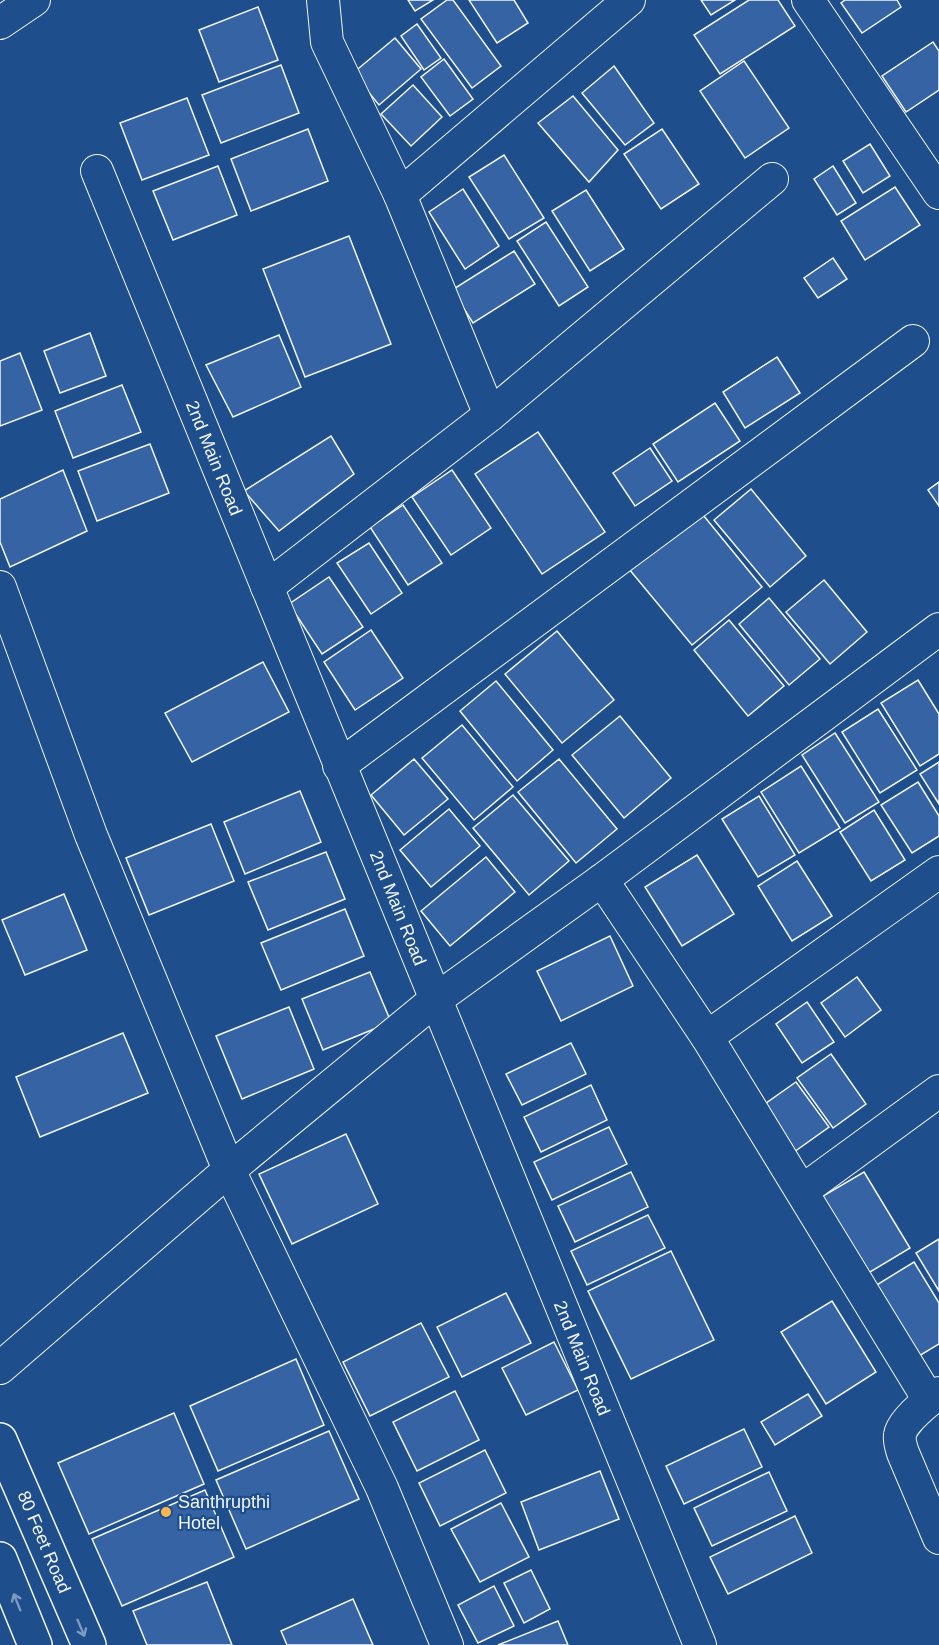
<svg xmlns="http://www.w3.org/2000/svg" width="939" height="1645" font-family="Helvetica,sans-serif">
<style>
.building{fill:#3563a3;stroke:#f2f6ff;stroke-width:1.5}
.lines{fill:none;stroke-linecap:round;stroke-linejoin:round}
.street-casing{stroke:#f2f6ff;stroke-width:34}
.secondary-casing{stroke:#f2f6ff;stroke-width:36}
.street{stroke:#1f4e8c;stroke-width:32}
.secondary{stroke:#1f4e8c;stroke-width:33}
.oneway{stroke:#7e9ac0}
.poi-dot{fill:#ffb74d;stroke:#1f4e8c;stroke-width:2}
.labels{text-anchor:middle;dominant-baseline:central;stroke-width:4.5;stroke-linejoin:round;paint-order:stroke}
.street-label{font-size:18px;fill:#f2f6ff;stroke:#1f4e8c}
.poi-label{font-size:18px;fill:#f2f6ff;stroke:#1f4e8c;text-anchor:start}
</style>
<rect width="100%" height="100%" fill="#1f4e8c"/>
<g class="building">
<path d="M408 0H433L415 11Z"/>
<path d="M447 0H453L501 66 472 88 421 19Z"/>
<path d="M469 0H514L528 23 497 43Z"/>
<path d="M701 0H735L711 15Z"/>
<path d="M749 0H778L795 26 720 74 694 35Z"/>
<path d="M845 0H897L901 7 862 33 841 3Z"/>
<path d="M258 7 278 60 219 82 199 30Z"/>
<path d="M417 24 441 58 424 70 401 36Z"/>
<path d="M395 38 421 69 379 105 353 73Z"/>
<path d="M933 42 939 51V90L906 112 882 76Z"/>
<path d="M444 59 473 99 450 116 421 77Z"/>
<path d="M744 61 789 128 745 158 700 91Z"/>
<path d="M281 65 299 113 221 143 202 95Z"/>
<path d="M614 66 654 123 625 145 582 93Z"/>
<path d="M413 85 442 117 411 146 381 114Z"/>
<path d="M573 96 618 150 589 182 538 123Z"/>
<path d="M187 98 209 155 142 180 120 123Z"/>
<path d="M308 129 328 181 251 211 231 159Z"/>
<path d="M662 129 699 184 661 209 624 154Z"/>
<path d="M870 144 890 176 863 193 843 161Z"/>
<path d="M504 155 544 218 509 239 469 177Z"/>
<path d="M218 166 237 215 173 240 153 191Z"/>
<path d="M833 166 856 203 837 215 814 179Z"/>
<path d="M895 187 920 225 865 260 841 221Z"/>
<path d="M463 189 499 246 465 269 429 212Z"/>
<path d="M586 190 624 249 590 271 552 211Z"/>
<path d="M546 222 588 287 559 306 517 241Z"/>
<path d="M349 236 391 344 305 377 263 269Z"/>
<path d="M514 251 535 284 473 323 452 290Z"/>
<path d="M833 258 847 279 818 298 804 278Z"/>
<path d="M90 333 106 376 60 393 44 351Z"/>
<path d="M279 335 301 387 233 417 206 365Z"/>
<path d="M20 353 42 410 0 426V361Z"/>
<path d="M777 357 800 393 745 428 723 392Z"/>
<path d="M122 385 141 432 73 458 55 411Z"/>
<path d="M715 403 740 441 678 482 653 444Z"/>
<path d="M538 432 605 532 542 574 475 474Z"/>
<path d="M331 436 354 474 279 531 244 491Z"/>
<path d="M150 444 169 493 97 521 78 471Z"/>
<path d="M650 448 672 481 635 506 613 473Z"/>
<path d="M63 470 87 531 10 567 0 542V499Z"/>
<path d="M452 470 491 528 451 555 412 497Z"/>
<path d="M939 482V506L928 490Z"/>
<path d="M751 489 806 556 770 587 714 520Z"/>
<path d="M403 505 442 563 408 585 370 527Z"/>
<path d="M699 510 762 587 692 645 629 569Z"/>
<path d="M369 543 402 593 371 614 337 563Z"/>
<path d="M329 577 363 627 322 654 289 604Z"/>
<path d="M824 580 867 632 830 664 786 612Z"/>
<path d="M769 598 820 659 789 685 739 624Z"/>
<path d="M729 620 784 686 748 716 694 650Z"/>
<path d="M371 630 403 678 355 710 324 662Z"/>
<path d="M557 631 614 700 562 743 505 674Z"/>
<path d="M263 662 289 712 192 762 165 713Z"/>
<path d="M918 680 939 714V754L920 766 881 703Z"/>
<path d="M496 681 553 750 517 781 460 711Z"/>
<path d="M878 709 917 770 880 793 842 732Z"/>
<path d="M620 716 671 778 624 818 572 755Z"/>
<path d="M462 725 513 787 474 820 422 758Z"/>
<path d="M835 733 879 802 845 823 802 755Z"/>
<path d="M414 759 448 799 404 835 371 795Z"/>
<path d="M559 759 617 829 576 863 518 792Z"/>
<path d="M939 762V804L920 774Z"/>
<path d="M801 766 840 828 799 853 761 792Z"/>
<path d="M918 782 939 816V836L912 853 881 805Z"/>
<path d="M300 791 321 842 245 874 224 822Z"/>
<path d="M513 795 569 861 529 895 473 828Z"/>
<path d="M759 796 795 855 758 877 722 819Z"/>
<path d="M449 809 480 846 431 887 400 850Z"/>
<path d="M874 810 905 860 871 881 840 832Z"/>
<path d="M211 824 234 881 149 915 126 858Z"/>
<path d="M326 852 345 899 268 930 248 882Z"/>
<path d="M697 855 734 914 682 946 645 887Z"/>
<path d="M486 857 515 892 450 946 421 911Z"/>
<path d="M797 861 832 916 792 941 758 886Z"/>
<path d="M64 894 87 950 25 975 2 920Z"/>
<path d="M345 909 364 956 281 990 261 943Z"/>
<path d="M610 936 633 986 561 1021 537 971Z"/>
<path d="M370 972 391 1022 323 1050 302 999Z"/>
<path d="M857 977 881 1010 845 1037 821 1003Z"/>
<path d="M807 1002 834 1042 802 1063 776 1024Z"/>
<path d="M289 1007 314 1069 242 1099 216 1036Z"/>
<path d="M123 1033 148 1093 40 1137 16 1077Z"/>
<path d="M571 1043 586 1074 522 1105 506 1074Z"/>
<path d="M831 1054 866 1104 833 1128 797 1078Z"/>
<path d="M796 1082 829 1127 794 1152 762 1106Z"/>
<path d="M591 1085 607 1120 541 1152 524 1117Z"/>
<path d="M609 1127 627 1164 552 1200 534 1162Z"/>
<path d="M346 1134 378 1204 292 1244 259 1174Z"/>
<path d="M631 1172 648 1207 575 1242 558 1206Z"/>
<path d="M864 1172 910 1248 865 1275 818 1199Z"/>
<path d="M648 1215 665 1248 587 1285 571 1251Z"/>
<path d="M939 1239V1291L916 1253Z"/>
<path d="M671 1251 714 1340 631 1379 588 1291Z"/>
<path d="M914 1262 939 1303V1344L919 1356 875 1286Z"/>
<path d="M506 1293 531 1343 462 1377 437 1327Z"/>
<path d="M832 1301 876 1372 826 1404 781 1332Z"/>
<path d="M421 1323 449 1377 370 1416 343 1362Z"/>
<path d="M554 1342 578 1390 526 1415 502 1368Z"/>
<path d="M296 1359 324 1425 218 1471 190 1406Z"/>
<path d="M455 1391 479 1440 417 1471 393 1422Z"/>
<path d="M808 1394 822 1416 775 1445 761 1422Z"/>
<path d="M174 1413 204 1484 89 1534 58 1463Z"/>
<path d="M744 1429 762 1467 684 1504 666 1466Z"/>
<path d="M329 1431 359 1499 246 1549 216 1480Z"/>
<path d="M485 1450 506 1493 440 1526 419 1483Z"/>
<path d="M600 1471 619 1519 539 1550 521 1502Z"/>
<path d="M769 1472 787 1511 712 1546 694 1508Z"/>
<path d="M205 1490 234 1557 122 1606 92 1539Z"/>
<path d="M501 1503 529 1557 480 1582 451 1529Z"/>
<path d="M795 1516 812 1553 728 1594 710 1557Z"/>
<path d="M531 1570 550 1609 524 1623 504 1583Z"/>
<path d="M207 1582 232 1645H147L133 1611Z"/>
<path d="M494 1586 514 1626 478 1643 458 1605Z"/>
<path d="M353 1599 373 1645H287L281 1631Z"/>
<path d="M558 1621 568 1645H498Z"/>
</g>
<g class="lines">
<g class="street-casing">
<g id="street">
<path d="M323 0 327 42 400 195 490 415"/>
<path d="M808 0 939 193"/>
<path d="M0 23 34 0"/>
<path d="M97 171 700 1645"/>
<path d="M400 195 629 0"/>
<path d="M0 587 91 835 229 1170 382 1488 447 1645"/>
<path d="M267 587 490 415 772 179"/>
<path d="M339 766 913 341"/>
<path d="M602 880 707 1037 929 1400"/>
<path d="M707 1037 939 872"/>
<path d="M802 1191 939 1091"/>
<path d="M0 1368 229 1170 435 1000 602 880 939 629"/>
<path d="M939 1393C928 1401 902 1421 900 1435 899 1441 901 1447 903 1453L939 1538"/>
</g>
</g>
<g class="secondary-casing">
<g id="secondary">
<path d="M0 1440 89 1645"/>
<path d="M0 1559 35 1645"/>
</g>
</g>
<use href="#street" class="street"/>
<use href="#secondary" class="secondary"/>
</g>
<defs><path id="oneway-shaft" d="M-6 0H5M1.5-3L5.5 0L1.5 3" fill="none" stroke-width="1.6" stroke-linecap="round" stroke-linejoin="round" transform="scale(1.5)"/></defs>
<g class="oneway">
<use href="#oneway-shaft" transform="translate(17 1602) rotate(-112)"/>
<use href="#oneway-shaft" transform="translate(81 1628) rotate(67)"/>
</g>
<circle class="poi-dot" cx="166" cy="1512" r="6"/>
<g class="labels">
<g class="street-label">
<text transform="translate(214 458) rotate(68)">2nd Main Road</text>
<text transform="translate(398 908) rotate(68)">2nd Main Road</text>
<text transform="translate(582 1358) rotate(68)">2nd Main Road</text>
<text transform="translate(44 1542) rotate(67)">80 Feet Road</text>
</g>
<g class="poi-label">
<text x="178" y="1502">Santhrupthi<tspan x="178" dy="21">Hotel</tspan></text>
</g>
</g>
</svg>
